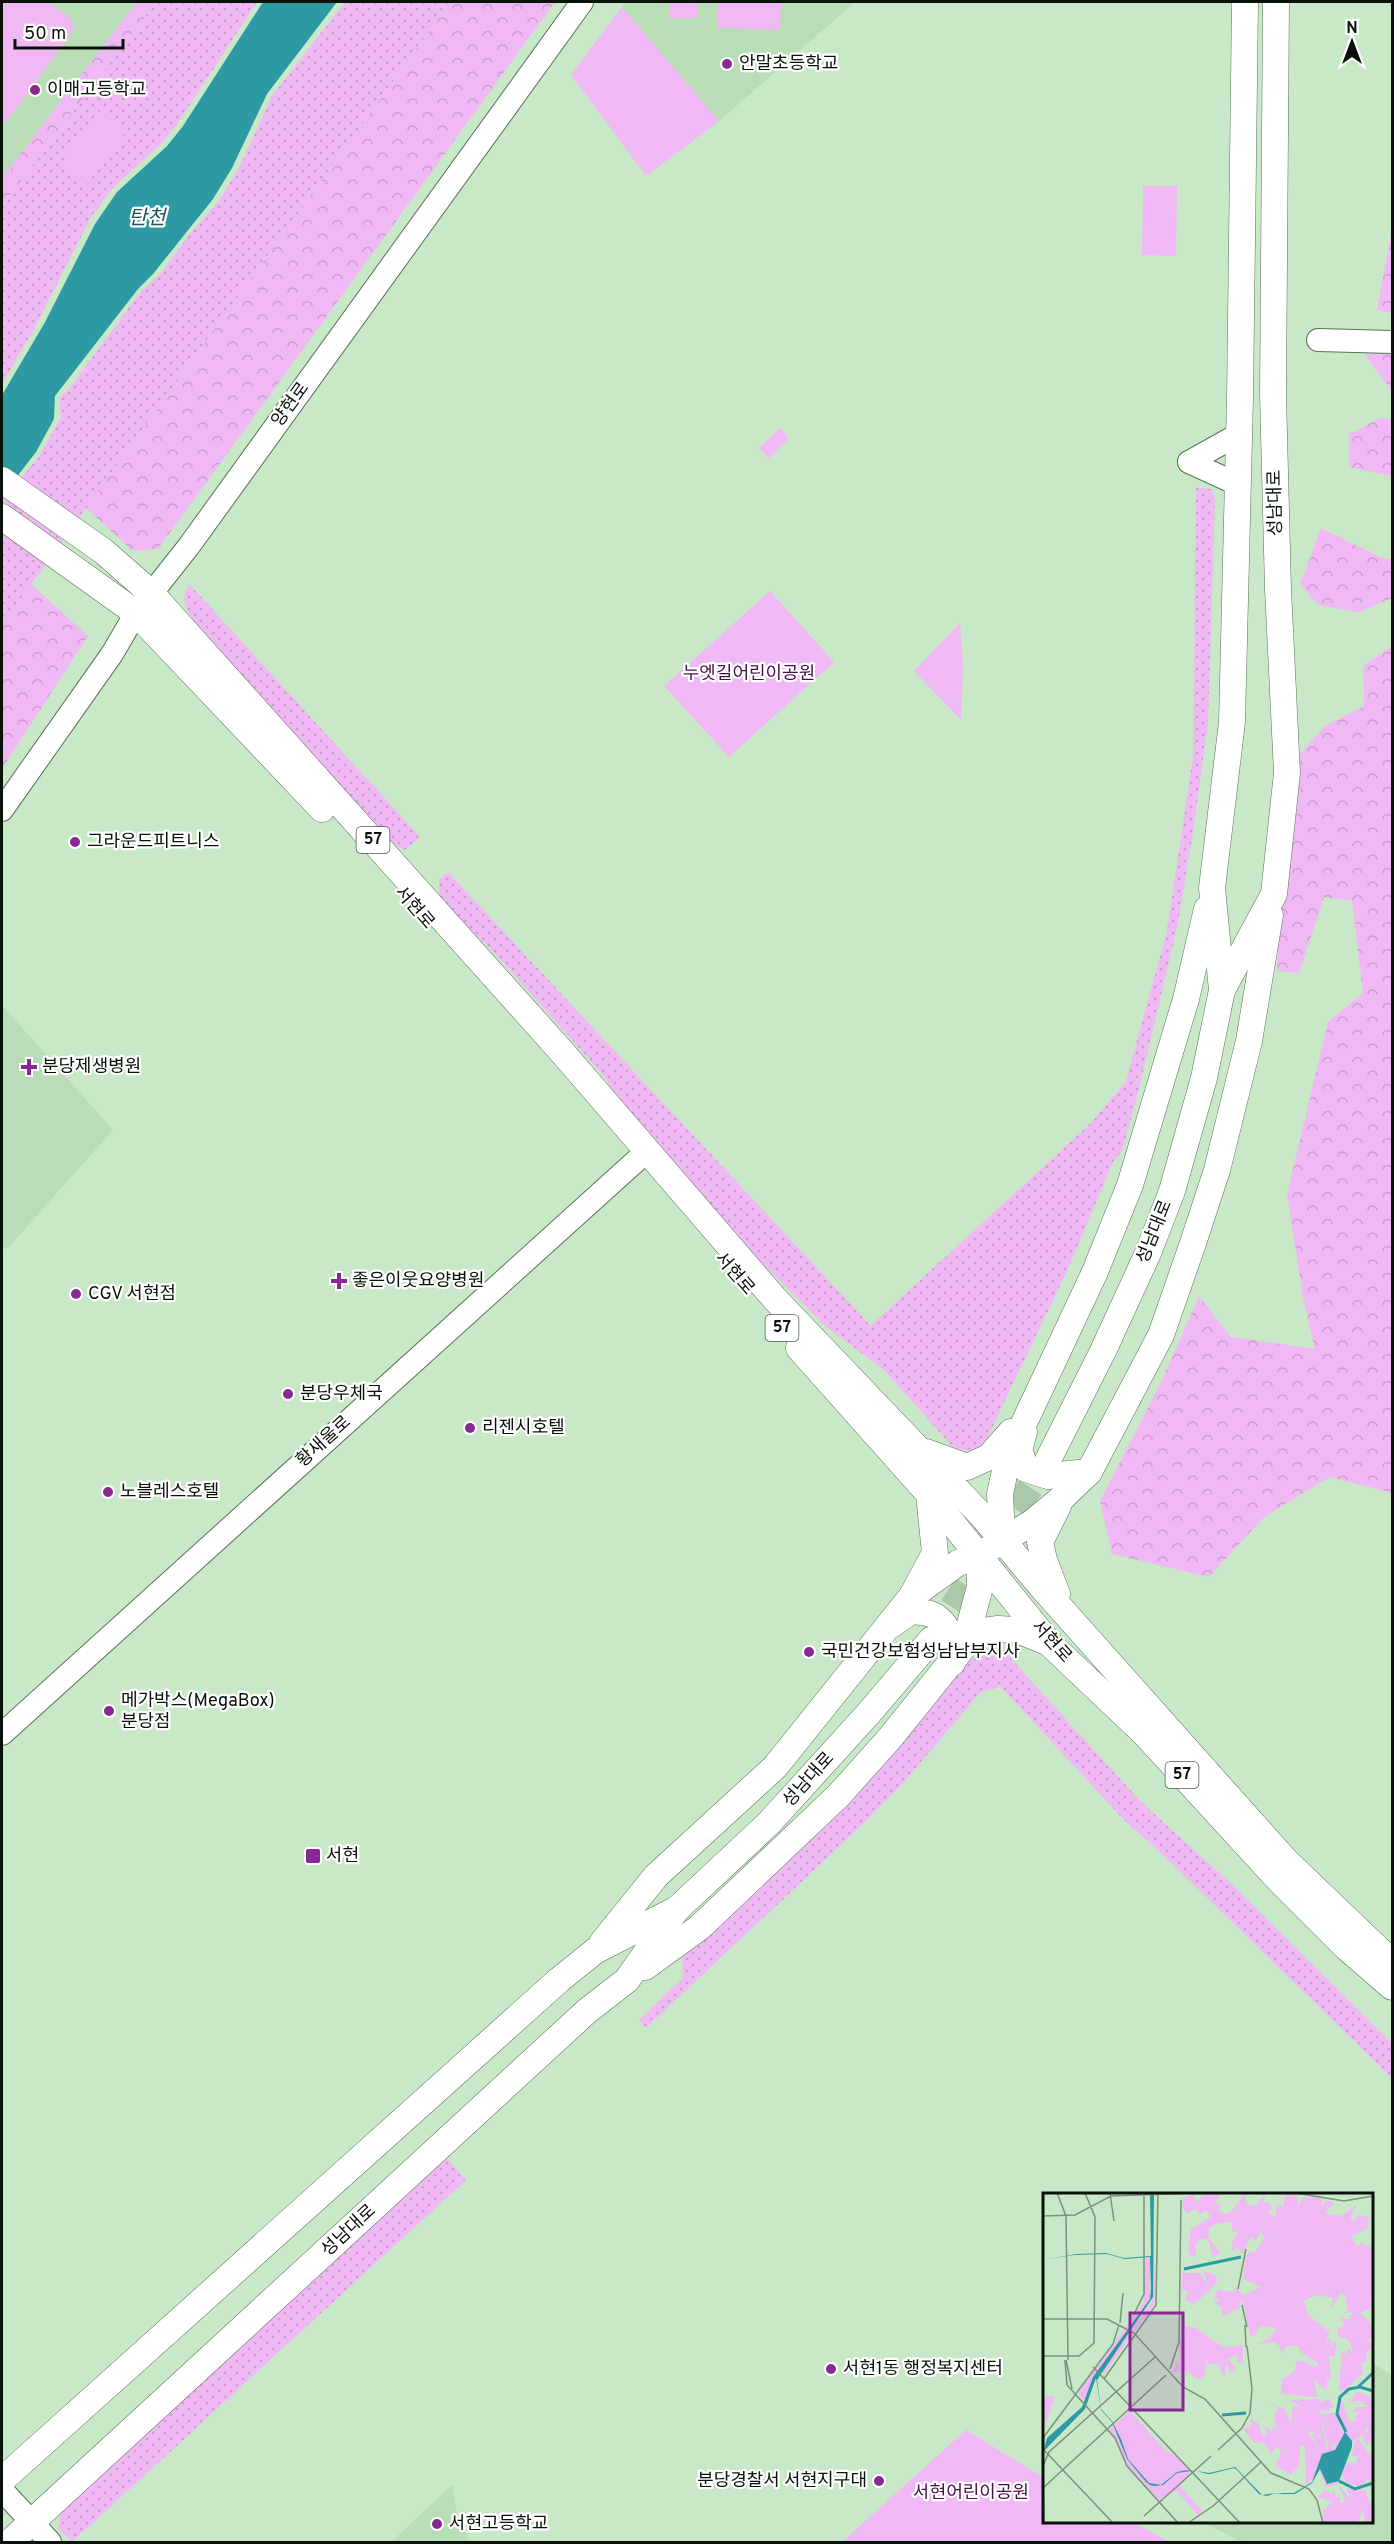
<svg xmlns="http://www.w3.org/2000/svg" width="1394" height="2544" font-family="Overpass,'Noto Sans KR',sans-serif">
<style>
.built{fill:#b9ddb7}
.grass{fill:url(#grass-dots)}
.forest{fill:url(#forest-crowns)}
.green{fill:#f0b8f5}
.water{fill:#2d9aa3}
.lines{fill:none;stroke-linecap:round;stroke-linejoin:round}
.primary-tunnel{stroke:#acc8ab;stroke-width:26;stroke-dasharray:26 13;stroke-linecap:butt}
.secondary-casing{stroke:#587357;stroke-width:24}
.primary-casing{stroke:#587357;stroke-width:27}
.secondary{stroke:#fff;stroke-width:22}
.primary{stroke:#fff;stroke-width:26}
.poi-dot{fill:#882892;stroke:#fff;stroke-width:2}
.labels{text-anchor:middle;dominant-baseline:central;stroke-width:4.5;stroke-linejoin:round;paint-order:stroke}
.shield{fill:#fff;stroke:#525952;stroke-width:1.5}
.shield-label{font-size:16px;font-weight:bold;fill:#081208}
.poi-label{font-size:18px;fill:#081208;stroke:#fff;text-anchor:start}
.street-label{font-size:18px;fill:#081208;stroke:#fff}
.park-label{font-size:18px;fill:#490f4f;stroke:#fff}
.water-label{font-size:20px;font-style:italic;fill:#1b565b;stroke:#fff}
.inset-river{fill:none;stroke:#2d9aa3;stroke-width:3}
.inset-road{fill:none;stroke:#7c927b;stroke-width:1.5}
.view{fill:#882892;fill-opacity:0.15;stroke:#882892;stroke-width:3}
.inset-edge{fill:none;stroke:#081208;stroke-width:3}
</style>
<defs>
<pattern id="grass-dots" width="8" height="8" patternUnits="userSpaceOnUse" patternTransform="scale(1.5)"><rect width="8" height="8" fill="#f0b8f5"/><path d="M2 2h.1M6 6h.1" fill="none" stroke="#cc9dd1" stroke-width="1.8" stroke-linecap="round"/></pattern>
<pattern id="forest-crowns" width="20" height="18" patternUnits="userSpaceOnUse" patternTransform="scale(1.5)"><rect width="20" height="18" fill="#f0b8f5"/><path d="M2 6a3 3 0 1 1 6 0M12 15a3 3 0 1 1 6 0" fill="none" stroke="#cc9dd1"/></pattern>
</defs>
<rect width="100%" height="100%" fill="#c9e8c8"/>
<g class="built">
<path d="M2 2H137L2 178Z"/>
<path d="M625 2H855L719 121 622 7Z"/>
<path d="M2 1005 113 1130 7 1249 2 1248Z"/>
<path d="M1372 2363 1392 2375V2538L1388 2542H1242L1203 2522H1372Z"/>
<path d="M452 2485 456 2509 470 2542H391Z"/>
</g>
<g class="grass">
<path d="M156 2H257L176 126 161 144 113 188 91 217 33 331 2 384V206Z"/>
<path d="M345 2H450L2 625V503L40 455 61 417 59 398 68 390 139 294 162 272 189 235 218 202 239 168 272 96Z"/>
<path d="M1196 488 1212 489 1215 499 1208 723 1194 826 1178 923 1137 1097 1122 1151 1113 1162 1068 1269 987 1438C977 1452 967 1453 952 1446L884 1370 825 1326 745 1246 619 1103 605 1077 492 950 444 904 439 892V880L448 872 870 1325 866 1330 1091 1123 1126 1081 1167 931 1193 757Z"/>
<path d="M190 585 420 837 405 850 388 841 200 630C190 615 177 601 190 585Z"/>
<path d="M1003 1650 1141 1802 1226 1879 1392 2043V2078L1159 1851 1123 1819 1000 1686 980 1693 903 1783 865 1822 646 2028 639 2020 683 1978 682 1958 851 1799 966 1661Z"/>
<path d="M443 2154 466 2180 72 2542 58 2528 62 2507Z"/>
</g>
<g class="forest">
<path d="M137 2H156L2 206V178Z"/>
<path d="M450 2H555L158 549 133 551 86 508Z"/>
<path d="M1392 229V313L1377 310Z"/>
<path d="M1392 350V392V391L1365 355Z"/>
<path d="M1381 418 1392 420V476L1349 467V434Z"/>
<path d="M1321 528 1382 558 1392 559V598L1359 612 1318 605 1300 584Z"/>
<path d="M31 584 88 636 2 769V625Z"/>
<path d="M1392 646V1493L1330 1477 1264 1517 1209 1577 1112 1554 1100 1501 1163 1378 1199 1296 1231 1337 1315 1349 1303 1298 1287 1194 1328 1022 1363 993 1352 901 1324 897 1299 973 1277 971 1283 841 1292 763 1325 726 1364 706 1363 666Z"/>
</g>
<g class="green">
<path d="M2 2H47L73 20 70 23 75 28 2 128Z"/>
<rect x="670" y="2" width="27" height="16"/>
<path d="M718 2H781L780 30 717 28Z"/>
<path d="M622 7 719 121 646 176 571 75Z"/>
<path d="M98 111 126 131 86 185 59 166Z"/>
<path d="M1143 186H1177L1176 256 1142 255Z"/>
<path d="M780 428 789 438 769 458 759 448Z"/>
<path d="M770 591 834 662 729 757 664 686Z"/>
<path d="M960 623 963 666 961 720 914 671Z"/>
<path d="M966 2430 1044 2478V2522H1132L1170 2542H842Z"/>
</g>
<path class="water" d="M263 2H337L267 94 232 168 213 199 153 274 138 289 55 396 54 419 36 452 2 496V395L44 324 95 224 117 192 167 146 183 126Z"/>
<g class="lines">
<path class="primary-tunnel" d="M931 1640 1048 1460"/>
<g class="secondary-casing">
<g id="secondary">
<path d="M1318 340 1392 342"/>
<path d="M1189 462 1239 434"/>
<path d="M1189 462 1237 484"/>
<path d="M2 810 112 654 136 613 189 546 582 2"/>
<path d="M2 1734 647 1151"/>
<path d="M2 2490 50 2542"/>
</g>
</g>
<g class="primary-casing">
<g id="primary">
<path d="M2 480 103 551 151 593 562 1052 775 1299 984 1518 1040 1585 1285 1860 1379 1950 1392 1960"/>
<path d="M2 517 136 613 322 809"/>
<path d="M1222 990 1212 888 1232 722 1240 398 1245 2"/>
<path d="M799 1348 929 1494 1049 1643 1144 1733 1276 1877 1347 1948 1392 1987"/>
<path d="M1024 1432 1019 1450 1026 1469 1048 1476 1089 1472"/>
<path d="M926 1452 967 1467 989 1457 1011 1432"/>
<path d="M1048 1460 1103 1351 1148 1253 1172 1191 1204 1078 1222 990 1274 894 1287 773 1278 589 1273 394 1276 2"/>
<path d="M1002 1539 1000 1494 1008 1457 1094 1274 1130 1185 1186 999 1207 909"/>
<path d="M1057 1594 1044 1560 1040 1542 1058 1506"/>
<path d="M912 1596 958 1563 979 1555 1033 1522 1062 1498 1089 1472 1161 1335 1193 1243 1217 1170 1249 1041 1270 915"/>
<path d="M891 1625 911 1611C918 1612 929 1612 935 1616 951 1627 954 1645 952 1663"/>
<path d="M964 1646 980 1587 979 1555"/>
<path d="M602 1943 656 1876 775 1767 912 1596 935 1553 929 1494"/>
<path d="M645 1967 700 1927 839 1795 890 1738 964 1646 983 1631 998 1629 1017 1630 1047 1642"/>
<path d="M2 2480 559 1980 595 1951 673 1911"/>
<path d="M10 2542 587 2011 627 1980 676 1910 769 1823 868 1714 931 1640"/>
</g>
</g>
<use href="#secondary" class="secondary"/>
<use href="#primary" class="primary"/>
</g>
<g class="poi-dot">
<circle cx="727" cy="64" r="6"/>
<circle cx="35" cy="90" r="6"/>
<circle cx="75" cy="842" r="6"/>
<path d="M26 1058h6v6h6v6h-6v6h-6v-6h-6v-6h6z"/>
<path d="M336 1272h6v6h6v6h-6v6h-6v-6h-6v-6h6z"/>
<circle cx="76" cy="1294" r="6"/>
<circle cx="288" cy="1394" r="6"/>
<circle cx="470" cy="1428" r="6"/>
<circle cx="108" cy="1492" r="6"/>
<circle cx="809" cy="1652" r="6"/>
<circle cx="109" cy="1711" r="6"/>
<rect x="305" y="1848" width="16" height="16" rx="3"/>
<circle cx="831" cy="2369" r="6"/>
<circle cx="879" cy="2481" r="6"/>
<circle cx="437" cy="2524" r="6"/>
</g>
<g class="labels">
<g class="shield">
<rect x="356.5" y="827" width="33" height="26" rx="4.5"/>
<rect x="765.5" y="1315" width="33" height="26" rx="4.5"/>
<rect x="1165.5" y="1762" width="33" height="26" rx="4.5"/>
</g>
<g class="shield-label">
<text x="373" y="840">57</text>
<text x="782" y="1328">57</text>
<text x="1182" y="1775">57</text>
</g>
<g class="poi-label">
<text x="739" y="64">안말초등학교</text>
<text x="47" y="90">이매고등학교</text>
<text x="87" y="842">그라운드피트니스</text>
<text x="42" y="1067">분당제생병원</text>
<text x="352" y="1281">좋은이웃요양병원</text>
<text x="88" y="1294">CGV 서현점</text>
<text x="300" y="1394">분당우체국</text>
<text x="482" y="1428">리젠시호텔</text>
<text x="120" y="1492">노블레스호텔</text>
<text x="821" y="1652">국민건강보험성남남부지사</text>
<text x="121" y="1701">메가박스(MegaBox)<tspan x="121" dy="21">분당점</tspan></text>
<text x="326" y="1856">서현</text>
<text x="843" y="2369">서현1동 행정복지센터</text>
<text x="867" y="2481" text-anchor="end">분당경찰서 서현지구대</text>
<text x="449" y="2524">서현고등학교</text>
</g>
<g class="street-label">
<text transform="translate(291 405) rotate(-54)">양현로</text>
<text transform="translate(1276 503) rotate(-91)">성남대로</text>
<text transform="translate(414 908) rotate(49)">서현로</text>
<text transform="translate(1155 1232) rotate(-68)">성남대로</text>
<text transform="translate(734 1274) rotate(49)">서현로</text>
<text transform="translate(324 1442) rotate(-42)">황새울로</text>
<text transform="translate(1051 1642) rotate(48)">서현로</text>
<text transform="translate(809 1780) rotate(-48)">성남대로</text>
<text transform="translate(349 2231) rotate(-43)">성남대로</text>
</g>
<g class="park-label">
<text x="749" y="674">누엣길어린이공원</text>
<text x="971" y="2493">서현어린이공원</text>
</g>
<g class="water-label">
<text x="147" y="219">탄천</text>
</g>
</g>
<g transform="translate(1043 2193)">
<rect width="330" height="330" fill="#c9e8c8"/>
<path d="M111 62 112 102 110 113 60 182V175L109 109ZM107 65V106L52 181 41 208 35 200 101 109 102 66Z" fill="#f0b8f5"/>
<path d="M153 0 151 6 156 9 159 0H179L172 9 178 13 175 18 182 21 188 19 202 0 204 13 214 11 224 0 220 9H226L229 16 225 19 232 25 234 11 240 14 243 0 254 3 255 12 260 5 280 4 278 14 282 8H288L291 11 283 18 284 21 298 23 314 11 307 25 311 28 315 22 326 24 324 36 308 43 315 54 318 49 324 54 330 53V104L325 109H330V114L317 120 327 129 330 142 325 148 330 154 323 160 324 168 318 171 320 180 302 197H296L299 156 301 162 306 155 310 161V157L304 145H296L294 135 302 134 298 125 306 126 310 119 301 120 305 116 302 102 297 100 287 118 290 105 273 102 261 108 265 122 287 139 282 149 287 145 289 156 290 146 293 151 292 163H286L288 186H284V195L280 191 284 198 271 188 274 204 238 201 239 187 252 178 253 169 259 167 272 174 276 171 256 158V153H243L239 161 235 150V154L232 149 212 151 226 146 233 135 216 133 212 142 207 143 200 108 196 111 197 115 180 123 178 114 172 111 176 106H171L175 97 191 99 192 94 200 102 218 94 200 86 203 63 208 58 211 60 222 45 218 39 212 49 210 44 206 46 200 61 194 54 188 60 190 46 195 41 189 37V29L174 30 166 35 165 44 178 60 170 64 165 46 159 45 152 52 153 64 148 63 145 59 148 36 168 24 163 17 157 21 153 16 144 21 140 15V5ZM160 77 173 83 174 90 151 111 143 107 144 97H139V80H157L165 93ZM141 128 143 133 153 135 180 154 200 153V168L195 170 194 163 184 165 193 175 187 180 185 172H182L183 183 178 181 177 172 165 171 164 165 162 181 156 187 144 178 130 179 133 169 137 171 136 149 141 144 138 140H144L139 138ZM314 199 326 203 330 213V252L326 248 324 253 320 246 328 231 322 237 316 234 312 224 317 218 309 220 314 214H325L317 208 307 209ZM0 203 12 204 0 236ZM279 206 276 211 286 206 291 213 285 218 276 216 278 221 293 220 300 241 293 253 286 250 290 254 286 257 279 225V243L264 237 277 260 269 263 275 271 272 275 275 280 263 292 262 254 257 252 256 273 247 282 233 272 238 260 235 254 228 260 221 250 210 249 200 236 208 233 207 226H210L216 231 219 242H224L222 233 228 238 232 233 236 241 231 225 235 215 227 211 242 216 248 230 250 213 261 215 246 207ZM314 245 330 265V288L324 287 316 294 302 289 299 282 303 270H313L315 263H308ZM294 291 307 305 304 295 313 296 315 301 316 296 322 297 328 313V330H322L320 317 314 330H281L280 317 290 309 275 304 282 297 288 301 291 297 293 304H299L296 306 299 311 302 305Z" fill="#f0b8f5"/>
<path d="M298 204 306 228H313L325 240 311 246 298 278 297 290 283 294 270 262 277 260 269 242 274 240 278 245 280 233 284 256 293 254 302 236 294 221ZM87 218 122 257 138 267 147 280 137 293 160 319 155 322 133 297 116 307 84 271 67 236Z" fill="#f0b8f5"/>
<path d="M107 0H111L110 104 54 187 58 216 69 228 78 246 85 266 106 290 118 292 134 279 145 277 148 278 134 280 120 292 112 293 107 292 103 289 84 266 69 229 58 217 53 185 42 216 0 259 4 245 39 214 50 184 107 106 108 96 107 64 82 66 64 61 31 62 0 67 33 61 63 60 81 65 108 63ZM302 239 309 248V254L296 288 284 291 277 276 269 290 252 301H240L232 300 224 303 219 302 216 301 194 277 191 275 167 281H164L154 278 166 280 192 274 194 276 219 302 233 300H251L269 289 279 261 292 257Z" fill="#2d9aa3"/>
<path class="inset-river" d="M141 76 198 64M315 194 330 180M179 222 203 220M303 239 294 221 297 204 306 196 317 194 330 198M296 288 312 296 330 290"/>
<path class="inset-road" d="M14 0 23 23M67 0 71 28M253 0 301 8 330 3M0 23 32 22 68 3 151 0M23 23 25 167M195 96 203 56M199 112 204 134M92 119 101 101V2M0 126H64L91 140 140 194 162 206 228 280 266 296 274 307 280 330M77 130 80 100M202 132 203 154M0 163H36L51 150 52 24 42 0M22 167 24 192 72 245 84 273 135 330M23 167 29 196M50 174 197 330M127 176 136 149 138 7M61 186 113 112 115 0M0 245 70 151 76 132M0 256 70 330M175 257 199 235 207 220 209 196 204 153M0 295 123 182M101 323 168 263M1 330 0 273 6 259 112 164M145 330 170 313 218 269"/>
<path class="view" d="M87 120H140V217H87Z"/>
<rect width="330" height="330" class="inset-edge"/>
</g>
<rect width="1394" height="2544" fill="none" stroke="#081208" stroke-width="6"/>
<g transform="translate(1352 42)" stroke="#ffffff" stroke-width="4.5" paint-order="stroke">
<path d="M0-4.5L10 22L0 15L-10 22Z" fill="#081208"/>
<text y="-9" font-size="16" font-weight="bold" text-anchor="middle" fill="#081208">N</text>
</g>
<path d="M15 39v9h108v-9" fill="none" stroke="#081208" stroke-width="3"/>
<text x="24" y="39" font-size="18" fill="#081208" stroke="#ffffff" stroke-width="4.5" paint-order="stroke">50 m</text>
</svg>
